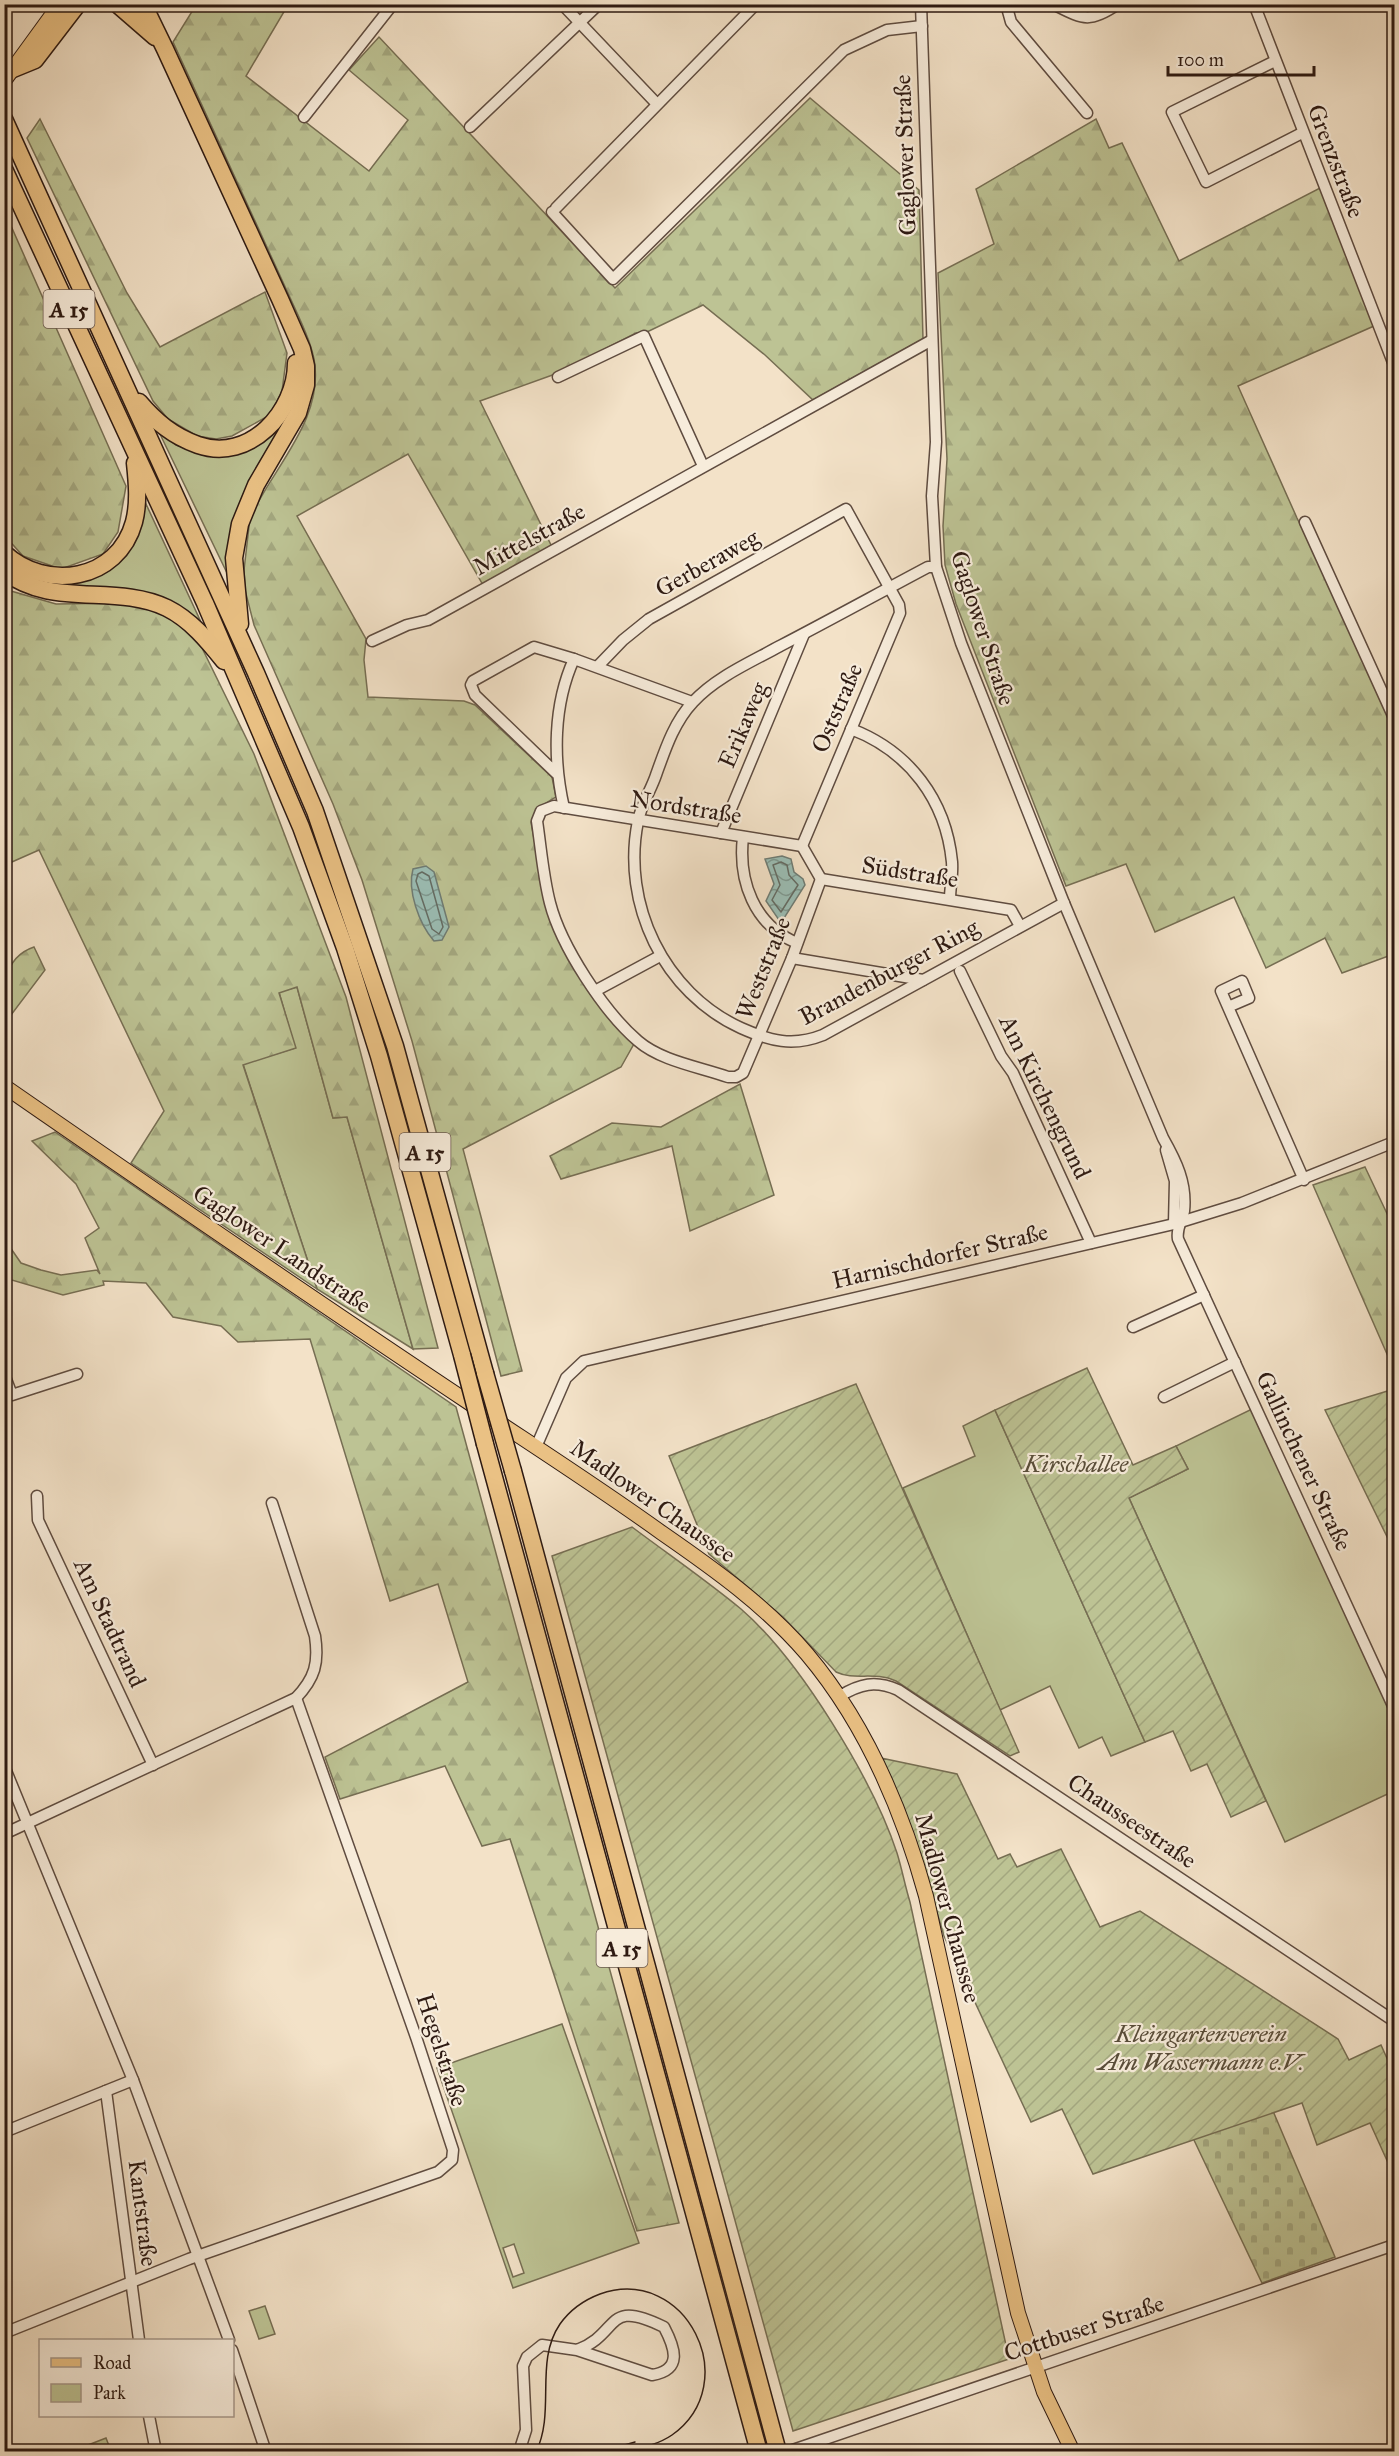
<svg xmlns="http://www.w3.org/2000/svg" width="1399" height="2456" font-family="'IM FELL Great Primer',serif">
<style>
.green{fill:#bdc394;stroke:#766e53;stroke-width:1.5;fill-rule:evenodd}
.forest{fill:url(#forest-firs);stroke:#766e53;stroke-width:1.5}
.cemetery{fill:url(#cemetery-stones);stroke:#766e53;stroke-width:1.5}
.garden{fill:url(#garden-furrows);stroke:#766e53;stroke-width:1.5}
.water{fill:url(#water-waves);stroke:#6f7c74;stroke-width:1.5}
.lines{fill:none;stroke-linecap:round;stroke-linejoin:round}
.shore{stroke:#646c64;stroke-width:1.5}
.minor-casing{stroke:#5f4c40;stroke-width:13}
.major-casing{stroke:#2e1a12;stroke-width:16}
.highway-casing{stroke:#2e1a12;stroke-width:19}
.minor{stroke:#f7ecdb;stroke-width:10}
.major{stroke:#eac184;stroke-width:14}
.highway{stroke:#eac184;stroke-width:16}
.tram{stroke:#2e1a12;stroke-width:1.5}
.highway-bridge-casing{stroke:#2e1a12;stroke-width:19;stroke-linecap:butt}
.highway-bridge{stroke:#eac184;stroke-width:16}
.labels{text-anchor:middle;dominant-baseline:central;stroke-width:4.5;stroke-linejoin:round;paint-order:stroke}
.shield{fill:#f7ecdb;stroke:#6a594e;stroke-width:1.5}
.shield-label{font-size:22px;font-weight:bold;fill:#2e1a12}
.street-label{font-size:24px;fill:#2e1a12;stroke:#f7ecdb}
.park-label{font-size:24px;font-style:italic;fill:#594d39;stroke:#f7ecdb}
</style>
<defs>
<pattern id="forest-firs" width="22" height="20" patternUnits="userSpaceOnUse" patternTransform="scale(1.5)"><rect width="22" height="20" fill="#bdc394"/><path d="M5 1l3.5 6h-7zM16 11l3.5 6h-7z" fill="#a3a77f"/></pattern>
<pattern id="cemetery-stones" width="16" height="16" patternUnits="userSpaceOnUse" patternTransform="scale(1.5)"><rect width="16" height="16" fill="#bdc394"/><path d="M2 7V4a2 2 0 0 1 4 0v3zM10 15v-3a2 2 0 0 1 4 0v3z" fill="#a3a77f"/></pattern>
<pattern id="garden-furrows" width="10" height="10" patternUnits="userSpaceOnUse" patternTransform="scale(1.5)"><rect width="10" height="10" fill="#bdc394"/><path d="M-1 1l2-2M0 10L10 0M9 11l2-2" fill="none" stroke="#a3a77f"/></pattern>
<pattern id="water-waves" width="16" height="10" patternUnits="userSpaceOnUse" patternTransform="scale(1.5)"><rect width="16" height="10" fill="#9bbeb5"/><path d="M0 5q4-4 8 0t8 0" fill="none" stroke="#7f9a92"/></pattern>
</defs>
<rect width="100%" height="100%" fill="#f3e2c8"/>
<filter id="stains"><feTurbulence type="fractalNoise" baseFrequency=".00333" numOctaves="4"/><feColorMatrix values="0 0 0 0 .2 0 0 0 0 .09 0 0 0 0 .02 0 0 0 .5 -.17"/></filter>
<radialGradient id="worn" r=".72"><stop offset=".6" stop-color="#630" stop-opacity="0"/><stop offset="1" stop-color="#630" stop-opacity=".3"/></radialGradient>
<g class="green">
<path d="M288 416C254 472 228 505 227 573L159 432 176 445 204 454 261 443 275 433Z"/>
<path d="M146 504 200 620 157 595 121 588H59L58 584 81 580 143 513Z"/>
<path d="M297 987 333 1118 347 1117 413 1349 317 1289 243 1064 295 1048 279 992Z"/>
<path d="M1252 1409 1394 1720V1791L1285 1842 1129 1498 1188 1469 1176 1446Z"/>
<path d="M995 1410 1145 1742 1111 1756 1102 1737 1079 1748 1050 1686 1000 1710 903 1488 975 1456 963 1426Z"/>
<path d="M562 2024 639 2243 513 2288 437 2068ZM514 2244 524 2273 513 2277 503 2248Z"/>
<path d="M265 2306 275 2334 259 2339 249 2311Z"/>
<path d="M106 2438 111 2451H85L83 2447Z"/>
</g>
<g class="forest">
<path d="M196 5H288L246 76 369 171 408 120 349 70 379 37 615 288 810 98 919 190 923 339 813 400 765 355 703 305 647 332 636 333 558 373 480 401 552 547 483 585 408 454 297 516 366 639 364 660 368 697 464 701 475 705 552 777 556 797 538 808 531 822 546 905 559 938 635 1042 621 1067 463 1149 522 1371 501 1376 412 1041 362 880 333 804 254 625 245 590 244 570 250 518C273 467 325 419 314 359 311 343 304 329 298 315L173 42Z"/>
<path d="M40 119 127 293 160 347 265 292 287 353 282 391 270 415 232 436 216 439 197 436 168 419 153 401 27 138Z"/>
<path d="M1096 119 1109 148 1122 143 1179 261 1320 188 1374 326 1238 386 1297 518 1365 657 1394 727V954L1342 973 1325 938 1266 968 1234 897 1155 932 1126 864 1066 886 956 604 945 565 943 526 947 459 938 273 994 244 976 189Z"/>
<path d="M4 210 126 486 118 532 103 554 61 569 23 556 5 536Z"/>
<path d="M4 586 11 591 56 604 122 603 155 611 178 623 202 648 254 754 346 997 438 1348 413 1349 347 1117 333 1118 297 987 279 993 296 1048 243 1065 317 1289 131 1163 164 1111 39 850 5 865Z"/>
<path d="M34 947 45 970 5 1023C2 994 1 958 34 947Z"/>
<path d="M740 1084 774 1195 690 1231 672 1146 561 1179 550 1156 612 1123 661 1127Z"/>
<path d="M55 1132 456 1407 679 2223 637 2231 510 1839 482 1846 445 1766 340 1799 325 1757 468 1682 438 1584 390 1601 310 1339 238 1342 221 1326 173 1317 146 1283 103 1281 104 1285 63 1295 12 1280 5 1285V1240L21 1263 41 1270 61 1275 97 1270 100 1274 85 1238 99 1228 76 1184 32 1141Z"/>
<path d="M1365 1167 1391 1222H1394V1370L1313 1185Z"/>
</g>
<path class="cemetery" d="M1273 2111 1335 2257 1262 2283 1193 2138Z"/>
<g class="garden">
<path d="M1087 1368 1133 1465 1176 1446 1188 1469 1129 1498 1266 1801 1231 1817 1207 1764 1191 1771 1173 1731 1145 1742 995 1410Z"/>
<path d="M856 1384 1019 1752 1010 1756 896 1681C874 1671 855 1681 836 1672L783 1617 709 1554 669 1456Z"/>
<path d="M1394 1389V1551L1325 1410Z"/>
<path d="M632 1527C668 1554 706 1580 741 1609 799 1659 873 1780 897 1853 902 1869 905 1886 910 1902L1009 2359 793 2431 552 1556Z"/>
<path d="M881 1758 957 1774 998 1859 1010 1854 1017 1867 1061 1849 1100 1927 1140 1911 1338 2039 1349 2060 1381 2045 1394 2074V2176L1370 2123 1317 2145 1302 2103 1093 2174 1062 2109 1031 2122 944 1936 917 1845Z"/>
</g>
<g class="water">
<path d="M782 856 791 859 794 872 803 879 805 885 781 923 766 901 774 884 765 859Z"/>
<path d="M426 866 434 872 449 927 442 940 434 941C419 924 407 890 413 869Z"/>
</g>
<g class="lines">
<g class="shore">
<path d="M781 862 787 865 789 875 798 885 781 912 772 900 780 885 773 865Z"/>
<path d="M422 872 429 876 443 927 439 934 432 929 416 881 418 874Z"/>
</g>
<g class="minor-casing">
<g id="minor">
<path d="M562 4 657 104"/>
<path d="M921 4 936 442 932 496 936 567 961 643 1064 903 1163 1138C1176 1161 1187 1183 1184 1211 1182 1222 1176 1228 1178 1239L1394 1708"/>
<path d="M1006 4 1011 22 1087 113"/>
<path d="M1053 4C1083 19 1089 24 1118 4"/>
<path d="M1254 4 1394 365"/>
<path d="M1275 61 1172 112 1206 182 1302 133"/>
<path d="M304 117 393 4"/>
<path d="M470 127 599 4"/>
<path d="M556 208 756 4"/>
<path d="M552 212 613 279 844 50 887 30 922 26"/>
<path d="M558 377 644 336 703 466"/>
<path d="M1305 522 1394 718"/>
<path d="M936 567H928C879 593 830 620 780 646 751 662 716 677 693 702 674 722 665 750 656 775 651 790 641 805 638 821 621 904 664 993 741 1028 770 1041 793 1047 823 1035L1064 903"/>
<path d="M372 641 407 625 428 620 932 340"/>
<path d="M574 659 692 702"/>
<path d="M598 666 623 640 649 619 846 509 899 605 900 613 802 846"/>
<path d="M851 729C909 751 946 800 952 862 953 875 950 887 950 899"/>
<path d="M557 774 475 695 471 685 473 681 534 647 574 659C553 705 553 760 564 808"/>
<path d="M721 833 804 634"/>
<path d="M743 837C738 881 754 925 797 943"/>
<path d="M802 846 554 806 541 811 537 821C541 848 543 876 550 903 561 946 604 1012 638 1041 661 1061 700 1067 728 1077H736L743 1073 792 958 821 879"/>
<path d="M802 846 821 879"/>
<path d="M821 879 1011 910 1020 926"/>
<path d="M792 958 923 980"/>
<path d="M960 971 1001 1056 1013 1073 1091 1243"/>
<path d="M595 991 660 956"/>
<path d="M1228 1007 1249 998 1242 981 1221 991 1304 1180"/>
<path d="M1166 1150 1175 1181 1174 1224"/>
<path d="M1133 1327 1204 1295"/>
<path d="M4 1374 12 1395 77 1374"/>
<path d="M1164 1397 1235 1362"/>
<path d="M536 1447 566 1378 584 1361 1174 1224 1242 1203 1394 1142"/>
<path d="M37 1496 38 1520 153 1765"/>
<path d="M840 1696C860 1684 875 1680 898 1690L1394 2021"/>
<path d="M4 1766 133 2080 229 2340"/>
<path d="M4 1834 296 1698C315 1678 319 1663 315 1636L272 1503"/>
<path d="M106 2091 139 2340"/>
<path d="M4 2132 133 2080"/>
<path d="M4 2333 189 2259 438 2172 452 2160 453 2150 416 2037 296 1698"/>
<path d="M232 2350 266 2452"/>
<path d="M149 2416 156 2452"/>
<path d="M519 2452 526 2430 523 2366 527 2357 542 2345 577 2350 652 2375C683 2370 675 2348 664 2327 604 2297 621 2334 577 2350"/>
<path d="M787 2452 1394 2245"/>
</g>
</g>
<g class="major-casing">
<g id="major">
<path d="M4 81 60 4"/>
<path d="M4 1086C160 1194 316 1301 474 1406 537 1448 601 1489 662 1533 714 1569 766 1606 807 1654 866 1724 902 1809 926 1896L1018 2313 1044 2392 1073 2452"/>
</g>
</g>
<g class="highway-casing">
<g id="highway">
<path d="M117 4 155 37"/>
<path d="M137 4 148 14 165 49 280 299 302 349 306 366V385L298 413 256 485 240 524 234 558 240 624"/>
<path d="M13 69 35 60 78 4"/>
<path d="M4 119 256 673 315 811 395 1046 485 1373"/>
<path d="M4 169 205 603 301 827 345 948 379 1056 462 1355"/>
<path d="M139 402C156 422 173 436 198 445 250 463 296 411 296 363"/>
<path d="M4 553C46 592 118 581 134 522 139 503 137 482 135 463"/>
<path d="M4 571C52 609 115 583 167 608 191 620 208 641 224 661"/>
<path d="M485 1444 759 2452"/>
<path d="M513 1471 778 2452"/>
</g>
</g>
<use href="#minor" class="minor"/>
<use href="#major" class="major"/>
<use href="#highway" class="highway"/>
<g class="tram">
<path d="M536 2452C556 2411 534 2362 560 2324 570 2310 584 2300 600 2294 686 2264 745 2383 672 2435 659 2444 642 2448 626 2452"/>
<path d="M600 2452 635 2442"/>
</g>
<g class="highway-bridge-casing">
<g id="highway-bridge">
<path d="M462 1355 485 1444"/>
<path d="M485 1373 513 1471"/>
</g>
</g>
<use href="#highway-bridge" class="highway-bridge"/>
</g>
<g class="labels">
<g class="shield">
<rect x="43.5" y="290" width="51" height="38" rx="4.5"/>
<rect x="399.5" y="1133" width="51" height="38" rx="4.5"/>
<rect x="596.5" y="1929" width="51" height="38" rx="4.5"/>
</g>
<g class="shield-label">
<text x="69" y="309">A 15</text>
<text x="425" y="1152">A 15</text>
<text x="622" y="1948">A 15</text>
</g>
<g class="street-label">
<text transform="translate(905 155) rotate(-92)">Gaglower Straße</text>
<text transform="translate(1336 161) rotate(69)">Grenzstraße</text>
<text transform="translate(529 539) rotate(-29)">Mittelstraße</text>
<text transform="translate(707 563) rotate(-29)">Gerberaweg</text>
<text transform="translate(983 628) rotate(72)">Gaglower Straße</text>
<text transform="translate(837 708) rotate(-67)">Oststraße</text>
<text transform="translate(743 725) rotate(-67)">Erikaweg</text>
<text transform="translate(686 807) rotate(9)">Nordstraße</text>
<text transform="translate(910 872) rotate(9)">Südstraße</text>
<text transform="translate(763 968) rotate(-68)">Weststraße</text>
<text transform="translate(889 972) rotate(-28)">Brandenburger Ring</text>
<text transform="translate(1045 1097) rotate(64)">Am Kirchengrund</text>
<text transform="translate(282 1249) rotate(34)">Gaglower Landstraße</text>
<text transform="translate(940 1256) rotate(-13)">Harnischdorfer Straße</text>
<text transform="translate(1304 1461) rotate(65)">Gallinchener Straße</text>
<text transform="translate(653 1501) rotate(35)">Madlower Chaussee</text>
<text transform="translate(110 1623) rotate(65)">Am Stadtrand</text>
<text transform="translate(1132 1821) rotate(34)">Chausseestraße</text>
<text transform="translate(948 1908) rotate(75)">Madlower Chaussee</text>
<text transform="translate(442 2050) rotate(72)">Hegelstraße</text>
<text transform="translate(143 2213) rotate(83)">Kantstraße</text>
<text transform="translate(1084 2328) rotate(-18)">Cottbuser Straße</text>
</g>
<g class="park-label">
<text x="1076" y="1464">Kirschallee</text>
<text x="1201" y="2034">Kleingartenverein<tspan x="1201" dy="28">Am Wassermann e.V.</tspan></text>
</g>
</g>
<rect width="1399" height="2456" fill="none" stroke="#f3e2c8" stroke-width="24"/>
<rect x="6" y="6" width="1387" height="2444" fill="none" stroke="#2e1a12" stroke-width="3"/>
<rect x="12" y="12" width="1375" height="2432" fill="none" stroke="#2e1a12" stroke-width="1.5"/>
<rect x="39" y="2339" width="195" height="78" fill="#f7ecdb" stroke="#a7988b" stroke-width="1.5"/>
<rect x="51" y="2358" width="30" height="9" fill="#eac184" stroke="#a7988b" stroke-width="1.5"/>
<text x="93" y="2369" font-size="18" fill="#2e1a12">Road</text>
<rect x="51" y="2384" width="30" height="18" fill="#bdc394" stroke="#a7988b" stroke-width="1.5"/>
<text x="93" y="2399" font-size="18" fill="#2e1a12">Park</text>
<path d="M1168 66v9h146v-9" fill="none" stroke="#2e1a12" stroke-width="3"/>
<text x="1177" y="66" font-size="18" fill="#2e1a12" stroke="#f7ecdb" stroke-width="4.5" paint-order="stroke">100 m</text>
<rect width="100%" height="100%" filter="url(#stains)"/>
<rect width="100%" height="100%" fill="url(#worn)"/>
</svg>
